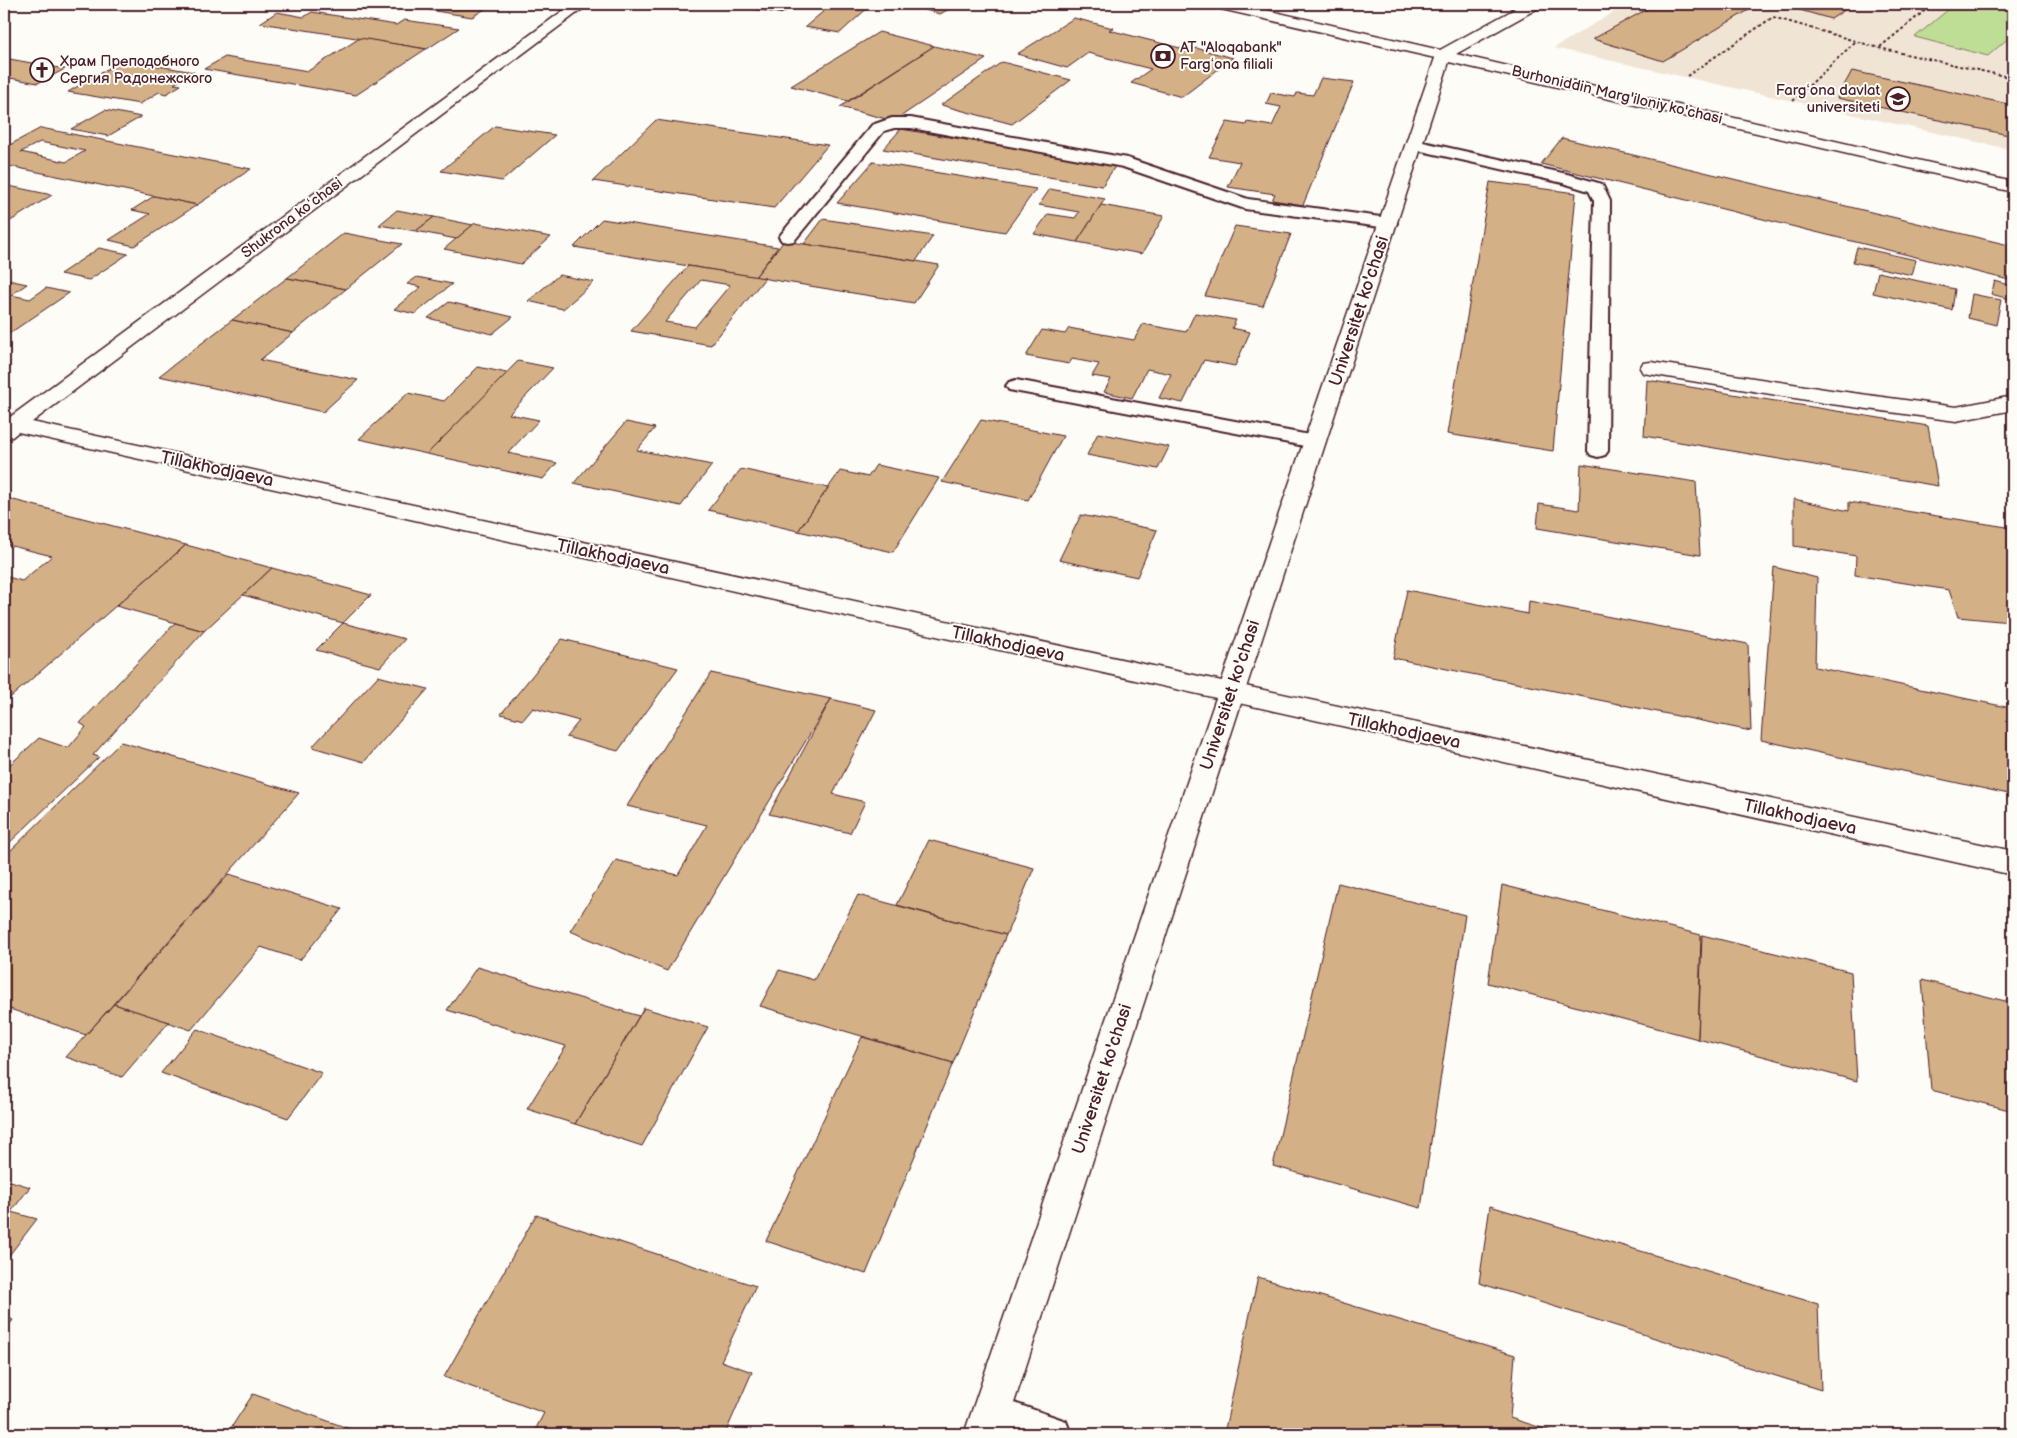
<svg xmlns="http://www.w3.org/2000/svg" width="2017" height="1438" font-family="'Balsamiq Sans',sans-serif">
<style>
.built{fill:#f0e5d5}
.green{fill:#bedd95;stroke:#847e60}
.building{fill:#d3b085;stroke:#4a1f2b;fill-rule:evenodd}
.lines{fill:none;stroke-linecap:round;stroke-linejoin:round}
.lane-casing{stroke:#4a1f2b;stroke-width:4}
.street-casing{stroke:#4a1f2b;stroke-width:3}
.secondary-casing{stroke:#4a1f2b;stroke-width:3}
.path{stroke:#4a1f2b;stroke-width:2;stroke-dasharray:3 2.5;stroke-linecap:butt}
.lane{fill:#fdfcf7;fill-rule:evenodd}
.street{fill:#fdfcf7;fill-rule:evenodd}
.secondary{fill:#fdfcf7;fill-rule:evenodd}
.labels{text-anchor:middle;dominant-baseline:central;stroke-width:4;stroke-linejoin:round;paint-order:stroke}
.far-poi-label{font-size:15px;fill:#4a1f2b;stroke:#fdfcf7;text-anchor:start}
.far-street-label{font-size:15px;fill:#4a1f2b;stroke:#fdfcf7}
.street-label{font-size:18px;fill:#4a1f2b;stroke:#fdfcf7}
</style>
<rect width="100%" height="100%" fill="#fdfcf7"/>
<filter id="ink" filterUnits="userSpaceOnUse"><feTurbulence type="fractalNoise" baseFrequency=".02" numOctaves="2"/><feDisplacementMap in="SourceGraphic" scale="10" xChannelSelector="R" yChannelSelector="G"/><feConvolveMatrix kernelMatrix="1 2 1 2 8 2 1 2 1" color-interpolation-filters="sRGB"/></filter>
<g filter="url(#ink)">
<path class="built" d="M1627 4H2013V150L1554 48Z"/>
<path class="green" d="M1955 4H1980L2013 12V34L1988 56 1915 37Z"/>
<g class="building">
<path d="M439 4H493L472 17 429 10Z"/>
<path d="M832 4H872L840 33 805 27Z"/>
<path d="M903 4H958L940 14Z"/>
<path d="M1407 4H1441L1432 10Z"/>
<path d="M1656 4H1759L1663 61 1593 39Z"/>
<path d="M1779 4H1854L1831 19Z"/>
<path d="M277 12 304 17 312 12 396 25 404 20 459 28 427 49 260 23Z"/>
<path d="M1074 18 1113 28 1109 30 1192 51 1196 48 1233 58 1182 97 1131 83 1151 69 1088 53 1067 68 1017 54Z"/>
<path d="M879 32 934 46 848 101 791 86Z"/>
<path d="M360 38 426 49 356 95 204 69 225 57 308 71Z"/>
<path d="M934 46 986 59 894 121 840 107Z"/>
<path d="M4 58 65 69 38 83 4 77Z"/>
<path d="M123 60 194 72 174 84 181 85 166 94 159 92 140 104 68 92Z"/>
<path d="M1002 62 1071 80 1012 124 941 105Z"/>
<path d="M1852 71 2013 105V136L1837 98Z"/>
<path d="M1321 78 1354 82 1303 205 1272 200 1275 194 1228 187 1240 162 1209 157 1227 122 1246 125 1247 122 1272 126 1281 107 1266 104 1271 93 1295 97 1297 93 1313 95Z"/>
<path d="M105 110 141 117 108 136 71 129Z"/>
<path d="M656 120 828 145 774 208 593 181Z"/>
<path d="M495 126 555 135 502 181 441 171Z"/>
<path d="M41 128 251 169 197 205 4 165V148ZM40 142 85 151 66 162 21 152Z"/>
<path d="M901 129 1116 165 1102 186 883 149Z"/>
<path d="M1562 138 2013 246V281L1541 164Z"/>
<path d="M873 162 1036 189 1005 232 837 203Z"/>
<path d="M1490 182 1576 193 1553 451 1447 434Z"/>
<path d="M4 185 52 195 4 225Z"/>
<path d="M1050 189 1105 199 1077 242 1034 234 1048 214 1075 218 1079 212 1039 205Z"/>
<path d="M154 196 197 205 134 246 109 240 150 214 132 210Z"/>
<path d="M1101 205 1164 216 1142 254 1077 242Z"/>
<path d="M397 210 434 217 416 231 379 225Z"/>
<path d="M434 217 473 225 456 239 416 231Z"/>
<path d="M602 219 778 247 755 277 574 247Z"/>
<path d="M823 219 933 236 916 261 804 244Z"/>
<path d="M475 223 551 237 521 264 444 249Z"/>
<path d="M1235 226 1291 234 1263 306 1205 296Z"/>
<path d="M344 233 402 244 346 289 287 278Z"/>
<path d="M784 241 916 261 939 265 914 303 755 277Z"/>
<path d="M1857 247 1916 260 1912 275 1853 262Z"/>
<path d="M99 248 128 254 89 280 60 274Z"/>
<path d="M688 266 765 278 711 345 631 331ZM701 280 730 285 695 327 665 322Z"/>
<path d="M1878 272 1955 289 1952 310 1873 293Z"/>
<path d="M559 275 594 282 563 309 528 301Z"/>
<path d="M417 277 452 284 415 314 394 309 421 287 407 284Z"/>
<path d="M287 278 346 289 293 333 232 320Z"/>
<path d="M8 280 27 284 11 295 30 299 46 288 69 293 4 337V282Z"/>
<path d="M1995 281 2013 286V300L1991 294Z"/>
<path d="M1972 294 2001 300 1996 325 1968 318Z"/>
<path d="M449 302 513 317 492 334 428 318Z"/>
<path d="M1195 313 1236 320 1232 328 1250 332 1235 366 1204 360 1183 403 1159 398 1171 374 1147 369 1132 398 1104 392 1111 379 1092 376 1099 364 1072 359 1069 364 1026 356 1042 330 1065 334 1069 328 1134 340 1143 324 1186 332Z"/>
<path d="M232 320 293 333 260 360 358 380 323 412 159 376Z"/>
<path d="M518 361 553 368 509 414 539 420 508 453 557 463 543 479 427 454Z"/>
<path d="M478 367 507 373 427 454 359 439 408 393 444 401Z"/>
<path d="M1647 380 1928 426 1938 486 1644 436Z"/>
<path d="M981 420 1063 436 1028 500 942 482Z"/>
<path d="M626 422 655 428 637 450 712 465 681 506 574 483Z"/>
<path d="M1098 433 1169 447 1158 469 1087 455Z"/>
<path d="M1581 464 1696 482 1700 555 1537 528 1539 504 1579 510Z"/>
<path d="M876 465 939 478 893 552 798 531 840 471 868 477Z"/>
<path d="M741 469 828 488 798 531 708 510Z"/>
<path d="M6 498 186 545 4 703V576L22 581 52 556 4 544V500Z"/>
<path d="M1794 499 1849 511V502L2013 528V631L2010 622 1958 617 1949 590 1855 575 1856 556 1794 546Z"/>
<path d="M1081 515 1157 530 1137 577 1059 560Z"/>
<path d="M186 545 272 568 204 631 116 606Z"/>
<path d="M1774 567 1817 578 1815 667 2011 708 2008 691 2013 692V795L1761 740Z"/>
<path d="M272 568 371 595 343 623 243 595Z"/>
<path d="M1407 590 1528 614 1529 601 1748 644 1751 731 1393 658Z"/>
<path d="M175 623 204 631 93 755 99 757 4 848V770L39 738 68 748 86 727 80 723Z"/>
<path d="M343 623 405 639 380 667 316 650Z"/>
<path d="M562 639 678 668 618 751 566 737 579 721 533 708 523 720 501 714Z"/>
<path d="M711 673 831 699 667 971 570 931 616 860 678 875 707 825 627 806Z"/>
<path d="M378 676 428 689 364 762 312 747Z"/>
<path d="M831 699 876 710 833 794 865 802 850 833 769 814Z"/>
<path d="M121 742 299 793 86 1035 4 1007V857Z"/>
<path d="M929 840 1034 868 1006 935 897 905Z"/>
<path d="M229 874 342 909 300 960 261 947 191 1030 114 1004Z"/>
<path d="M1338 883 1465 915 1421 1208 1273 1166Z"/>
<path d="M1502 885 1701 935 1698 1039 1488 983Z"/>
<path d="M858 895 1006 935 953 1063 760 1006 779 970 814 980Z"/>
<path d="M1702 935 1851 972 1857 1081 1698 1039Z"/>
<path d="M477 967 639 1016 575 1124 527 1109 566 1046 447 1010Z"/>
<path d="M1922 980 2013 1003V1111L1931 1090Z"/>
<path d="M114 1004 169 1022 122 1077 66 1057Z"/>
<path d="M644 1008 708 1027 642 1146 575 1124Z"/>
<path d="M197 1029 322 1073 288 1118 161 1073Z"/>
<path d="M862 1037 953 1063 866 1274 766 1241Z"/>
<path d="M4 1179 30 1187 11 1212 37 1219 4 1262Z"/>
<path d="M1490 1206 1818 1304 1821 1390 1479 1283Z"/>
<path d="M536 1215 756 1286 721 1361 752 1372 725 1434H533L544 1413 444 1377Z"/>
<path d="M1258 1277 1515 1355 1510 1418 1561 1434H1241L1225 1429Z"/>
<path d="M4 1316 13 1320 4 1332Z"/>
<path d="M253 1394 364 1434H227Z"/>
</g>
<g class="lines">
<g class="lane-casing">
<g id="lane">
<path d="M749 4 786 5 788 8 781 12 751 7Z"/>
<path d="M892 118H911L1127 158 1248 199 1388 218 1394 219 1397 223 1394 227 1388 228 1245 209 1123 167 911 128H894L884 131 794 241 788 242 782 241 779 237 782 233 872 125Z"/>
<path d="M1414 140 1567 174 1602 184 1610 201 1608 451 1605 455 1598 457 1591 455 1588 451 1594 201 1589 191 1563 183 1408 148 1406 145 1408 142Z"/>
<path d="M1016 380 1315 436 1322 438 1325 442 1322 446 1315 448 1009 390 1006 386 1009 382Z"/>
<path d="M991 1395 1066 1421 1071 1434H1001L978 1426 973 1413 978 1400Z"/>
</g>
</g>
<g class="street-casing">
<g id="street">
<path d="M572 4H589L32 422 1231 683 2013 851V875L18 432 12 437 4 439V415L10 417Z"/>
<path d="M1508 4H1529L1535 8 1532 11 1527 13 1510 7Z"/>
<path d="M1651 362 1831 390 1956 407 2013 396V410L1956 421 1831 404 1643 373 1640 368 1643 363Z"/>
</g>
</g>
<g class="secondary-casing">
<path id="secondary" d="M1213 4H1240L1440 50 1524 4H1542L1540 7 1456 54 2013 182V192L1449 62 1004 1434H964L1435 58 1221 9 1216 7Z"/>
</g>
<g class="path">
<path d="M1880 47 1933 4"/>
<path d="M1687 76 1773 17 1879 48 2013 78"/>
<path d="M1793 101 1855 42"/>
</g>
<use href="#lane" class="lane"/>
<use href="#street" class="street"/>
<use href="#secondary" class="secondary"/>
</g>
</g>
<defs>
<g id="bank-ring" transform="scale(1.25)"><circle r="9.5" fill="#fdfcf7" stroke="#4a1f2b" stroke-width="1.5"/><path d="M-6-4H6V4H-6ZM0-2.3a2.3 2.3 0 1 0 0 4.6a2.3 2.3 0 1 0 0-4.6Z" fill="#4a1f2b"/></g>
<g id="church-ring" transform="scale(1.25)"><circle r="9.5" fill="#fdfcf7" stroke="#4a1f2b" stroke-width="1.5"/><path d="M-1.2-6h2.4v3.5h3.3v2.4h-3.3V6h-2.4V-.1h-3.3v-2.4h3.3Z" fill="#4a1f2b"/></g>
<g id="university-ring" transform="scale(1.25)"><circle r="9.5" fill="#fdfcf7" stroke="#4a1f2b" stroke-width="1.5"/><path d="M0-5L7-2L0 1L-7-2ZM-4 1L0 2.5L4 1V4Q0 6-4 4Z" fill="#4a1f2b"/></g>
</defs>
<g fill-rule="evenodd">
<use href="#bank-ring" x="1163" y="56"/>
<use href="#church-ring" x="42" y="70"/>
<use href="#university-ring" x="1898" y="99"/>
</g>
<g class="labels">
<g class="far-poi-label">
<text x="1180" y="47">AT "Aloqabank"<tspan x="1180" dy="17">Fargʻona filiali</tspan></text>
<text x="60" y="61">Храм Преподобного<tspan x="60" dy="17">Сергия Радонежского</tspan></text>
<text x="1880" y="90" text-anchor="end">Fargʻona davlat<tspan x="1880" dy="17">universiteti</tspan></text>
</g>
<g class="far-street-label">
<text transform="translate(1617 95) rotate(13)">Burhoniddin Marg'iloniy ko'chasi</text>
<text transform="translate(292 218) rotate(-37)">Shukrona koʻchasi</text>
</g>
<g class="street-label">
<text transform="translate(1359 311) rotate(-72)">Universitet ko'chasi</text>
<text transform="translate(217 469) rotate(12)">Tillakhodjaeva</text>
<text transform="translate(613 557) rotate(12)">Tillakhodjaeva</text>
<text transform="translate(1008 644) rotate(12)">Tillakhodjaeva</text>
<text transform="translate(1230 695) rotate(-72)">Universitet ko'chasi</text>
<text transform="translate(1404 731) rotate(12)">Tillakhodjaeva</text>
<text transform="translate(1800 817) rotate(12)">Tillakhodjaeva</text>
<text transform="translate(1102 1079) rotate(-72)">Universitet ko'chasi</text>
</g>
</g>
<rect width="2017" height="1438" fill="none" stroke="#fdfcf7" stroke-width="20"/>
<rect x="10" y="10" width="1997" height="1418" fill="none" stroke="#4a1f2b" stroke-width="2" filter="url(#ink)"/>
</svg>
